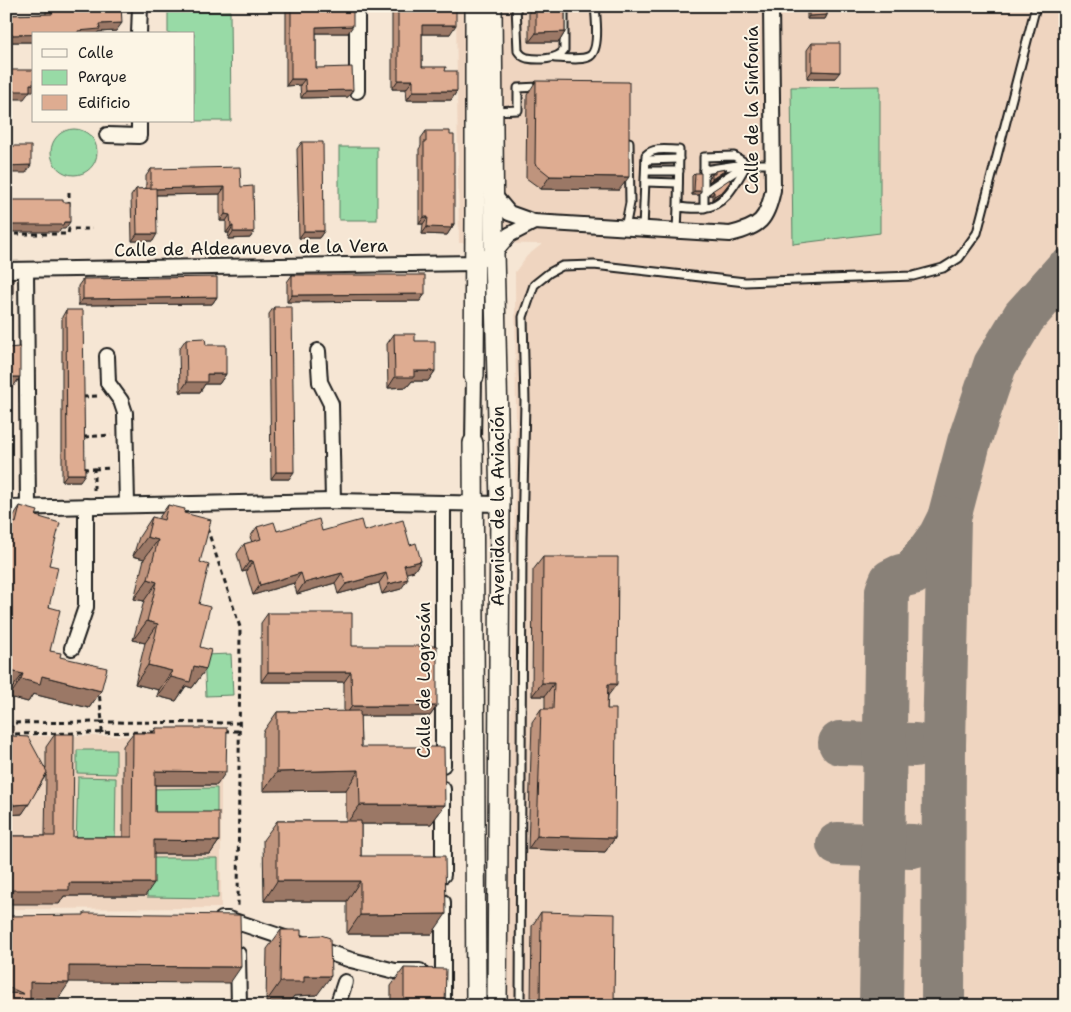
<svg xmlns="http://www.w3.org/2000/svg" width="1071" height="1012" font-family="'Shantell Sans',sans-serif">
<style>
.built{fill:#efd5c0}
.green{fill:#98daa6;stroke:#5a7b61}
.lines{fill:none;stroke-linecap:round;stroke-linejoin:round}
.taxiway{stroke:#898178;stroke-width:44}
.lane-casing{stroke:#1c1c1c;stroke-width:11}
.street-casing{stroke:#1c1c1c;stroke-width:18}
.secondary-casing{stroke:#1c1c1c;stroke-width:22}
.path{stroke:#1c1c1c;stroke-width:3;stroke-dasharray:5 4;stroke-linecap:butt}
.lane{stroke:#fcf5e5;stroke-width:7}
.street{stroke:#fcf5e5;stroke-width:14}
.secondary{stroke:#fcf5e5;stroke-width:19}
.wall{fill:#bf947d;stroke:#1c1c1c}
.shaded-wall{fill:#9b7866;stroke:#1c1c1c}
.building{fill:#deac91;stroke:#1c1c1c}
.labels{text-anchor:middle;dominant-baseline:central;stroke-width:4;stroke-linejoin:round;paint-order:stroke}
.street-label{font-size:18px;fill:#1c1c1c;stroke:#fcf5e5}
</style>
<rect width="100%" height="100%" fill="#f6e6d4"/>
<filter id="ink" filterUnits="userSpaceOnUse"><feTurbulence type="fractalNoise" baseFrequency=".02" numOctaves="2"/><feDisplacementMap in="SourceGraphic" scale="10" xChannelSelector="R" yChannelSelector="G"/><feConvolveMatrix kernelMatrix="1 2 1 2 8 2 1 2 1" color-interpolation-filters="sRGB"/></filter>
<g filter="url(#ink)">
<g class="built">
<path d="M456 6H1065V1006H506L516 436 515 272 527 256 542 244 459 243Z"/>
<path d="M6 736H221V908L6 909Z"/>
</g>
<g class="green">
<path d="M230 11 231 121H194V34H168V12Z"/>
<path d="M880 86V233L793 244 791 87Z"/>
<circle cx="74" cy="152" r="23"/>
<rect x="339" y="147" width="38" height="73"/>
<path d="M231 654 233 695 206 696 204 655Z"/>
<path d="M77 750H116V774L77 773Z"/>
<path d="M78 777 116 778 115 847 76 846Z"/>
<path d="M217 788V822H149V789Z"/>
<path d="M147 858H218V898L147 897Z"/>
</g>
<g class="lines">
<g class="taxiway">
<path d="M840 743 915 745"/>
<path d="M838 844 913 846"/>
<path d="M881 1006 887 591 891 581 901 576 913 573 940 536 949 518 969 442 995 365 1024 317 1065 271"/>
<path d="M943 1006 944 745 949 518"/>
</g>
<g class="lane-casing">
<g id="lane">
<path d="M516 6 518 51C520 54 523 57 527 58 538 60 558 60 564 50V6"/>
<path d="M555 58C565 58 582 61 590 56 600 49 596 17 595 6"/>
<path d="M493 111 518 110V88L539 87"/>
<path d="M646 160 679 159"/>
<path d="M704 170 744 164"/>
<path d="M646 171H679"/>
<path d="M645 182 678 183"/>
<path d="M704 192 745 165"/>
<path d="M704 208V157L734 156 747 164"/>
<path d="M625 228 630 203 629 142"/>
<path d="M643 229 646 155C655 147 667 150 679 150L678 207"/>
<path d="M677 231 678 207C686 208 694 209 702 208 725 207 737 181 747 164H773"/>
<path d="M520 1006 522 538 525 402 523 317 534 285 549 273 562 266 594 265 745 282 913 276 943 268 959 258 977 233 1036 6"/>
</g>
</g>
<g class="street-casing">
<g id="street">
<path d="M139 34 140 6"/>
<path d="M357 91V6"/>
<path d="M107 135 139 136V121"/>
<path d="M493 194 509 213 534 222 730 234C760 227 767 220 773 190L771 6"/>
<path d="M6 270 475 263 494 253 509 235 534 222"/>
<path d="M26 270 28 507"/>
<path d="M318 351 320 382 331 404 333 501"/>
<path d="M107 356 108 383 121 401 125 413 127 505"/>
<path d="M473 443 474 376"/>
<path d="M443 503V765"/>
<path d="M6 508 333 501 500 504"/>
<path d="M72 648 86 607V506"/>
<path d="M443 789V875"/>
<path d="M443 902V1006"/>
<path d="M222 919H228L351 960 395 971H420"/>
<path d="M238 954 239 1006"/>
<path d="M337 1006 345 982"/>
</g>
</g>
<g class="secondary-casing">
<g id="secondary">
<path d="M492 6 494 253 500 504 497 1006"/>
<path d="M474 376 475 221V6"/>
<path d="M473 443 476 1006"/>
</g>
</g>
<g class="path">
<path d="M69 206V190"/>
<path d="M6 234H68L69 229H92"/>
<path d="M6 320 14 319"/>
<path d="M83 397 97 396"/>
<path d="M84 437 111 435"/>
<path d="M85 467V469H94V492"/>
<path d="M94 469 112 468"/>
<path d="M207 528 240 627 238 907"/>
<path d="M6 723 102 722 99 691"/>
<path d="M224 731H238"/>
<path d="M102 733V722L239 723"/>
<path d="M6 734 156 732"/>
</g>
<use href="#lane" class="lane"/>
<use href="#street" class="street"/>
<use href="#secondary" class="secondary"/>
</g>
<g class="wall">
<path d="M46 6H107L116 31 98 32 97 34H34V42H6V15L46 14Z"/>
<path d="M286 6H353L348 33H316V68L348 97 301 98 300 85 286 86Z"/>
<path d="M392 6H456L450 34H422V67L445 71 457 91 451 100H407L406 89H392Z"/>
<path d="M529 6H565V32L559 42H529Z"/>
<path d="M807 6H827V15L825 19H807Z"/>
<path d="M812 43 835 78H807V50Z"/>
<path d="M536 81 619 190 541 189 526 178 527 95Z"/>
<path d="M426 131 454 224 447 235 422 234 423 224H419V149L421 146V138Z"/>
<path d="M302 142 324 231 319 238H299L297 149Z"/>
<path d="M151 169 241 187 254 232 250 238 228 239 229 233H226V221H220V194L156 195 153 241H132L131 196 136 189H146V176Z"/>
<path d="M727 169 724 172 709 182V178L715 171Z"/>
<path d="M695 173 701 191 699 195H692V176Z"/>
<path d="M728 185 720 194 712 200V195H709L712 191Z"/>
<path d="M292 275 425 294 420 301 287 302V282Z"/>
<path d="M83 279 217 297 212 304 78 305V286Z"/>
<path d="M274 307 289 479H271L269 314Z"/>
<path d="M66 310 80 481H62V317Z"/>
<path d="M394 334 415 341 435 371 428 381H412L407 387 388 388 387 344Z"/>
<path d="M186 339 206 345 226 374 219 384H205L200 392H180L179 349Z"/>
<path d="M168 505 184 513 200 562 199 604 200 647 206 669 192 688 186 686 176 701 157 696 159 690 135 684 145 643 133 640 144 601 134 599 144 559 133 556 139 537 152 517 158 519Z"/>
<path d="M20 506 36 516 49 565 50 651 60 657 101 691 89 708 33 694 28 702 9 697 10 691 6 690V520L10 521Z"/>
<path d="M257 527 277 531H364L410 545 421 561 414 571 406 573 401 589 382 594 379 583 338 594 335 583 297 594 294 583 253 595 246 571 242 572 237 554 244 544 252 542 250 537Z"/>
<path d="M543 557 608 696 607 709 615 838 605 852 528 849 532 722 541 709H545V696H532L533 570Z"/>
<path d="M268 613 352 646 437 706 430 716H360L361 747 445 805 431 824H361V856L432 934H347V901H264L263 840 277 821H346V790L263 791V732L277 712H344V682H261V623Z"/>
<path d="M6 726 13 736 46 769V747L55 734 73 837H123V746L133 733H153L156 728 217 785H155V812L219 841 210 854H154L145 896H64L59 904 11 836H45L46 775 22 814 7 815Z"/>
<path d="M541 912 614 1006H531L532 926Z"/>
<path d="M281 930 301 936 317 995 294 996 290 1001 266 1002 267 949Z"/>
<path d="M404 968 445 1006H321L391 1005V986Z"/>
</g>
<g class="shaded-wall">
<path d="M827 15 825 19H807L809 16Z"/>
<path d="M122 23 116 31 98 32 97 34H76L78 31 99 24Z"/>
<path d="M422 25H456L450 34H415Z"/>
<path d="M353 26 348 33H311L316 27Z"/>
<path d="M565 32 559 42H529L536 33Z"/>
<path d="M34 34V42H6V35Z"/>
<path d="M812 71 840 72 835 78H807Z"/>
<path d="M291 79H305L300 85 286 86Z"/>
<path d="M398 80H413L406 89H392Z"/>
<path d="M30 84H34V91H30L24 99H6V91Z"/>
<path d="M353 90 348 97 301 98 306 91Z"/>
<path d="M413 91H457L451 100H407Z"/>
<path d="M31 165 26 173H6V166Z"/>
<path d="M727 169 724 172 709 182 712 179Z"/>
<path d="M550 176 629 177 619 190 541 189Z"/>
<path d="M730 182 720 194 712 200 714 196Z"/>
<path d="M225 187 220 194 147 195 151 189Z"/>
<path d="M694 191H701L699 195H692Z"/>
<path d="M712 191 714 192 712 195H709Z"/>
<path d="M225 214 230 215 226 221H220Z"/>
<path d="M424 217H428L423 224H419Z"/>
<path d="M70 222 65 229H61L59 232H6V225Z"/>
<path d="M454 224 447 235 422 234 427 227Z"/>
<path d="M231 226H233L229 233H226Z"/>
<path d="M304 231H324L319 238H299Z"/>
<path d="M233 232H254L250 238 228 239Z"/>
<path d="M137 234H157L153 241H132Z"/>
<path d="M425 294 420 301 287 302 292 295Z"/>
<path d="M217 297 212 304 78 305 83 299Z"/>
<path d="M6 298H13L8 305H6Z"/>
<path d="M414 371H435L428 381H412L407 387 388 388 395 377Z"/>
<path d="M207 374H226L219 384H205L200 392H180L187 382Z"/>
<path d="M6 377H20L13 387H6Z"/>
<path d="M276 472H294L289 479H271Z"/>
<path d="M67 474H85L80 481H62Z"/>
<path d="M147 537 158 540 144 559 133 556Z"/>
<path d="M253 561 246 571 242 572 249 562Z"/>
<path d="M421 561 414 571 397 576 404 565Z"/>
<path d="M301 573 294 583 253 595 260 585Z"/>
<path d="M342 573 335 583 297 594 304 583Z"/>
<path d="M386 573 379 583 338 594 346 584Z"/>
<path d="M148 579 157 582 144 601 134 599Z"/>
<path d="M408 579 401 589 382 594 389 584Z"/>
<path d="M147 621 158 624 145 643 133 640Z"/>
<path d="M148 665 172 671 159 690 135 684Z"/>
<path d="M194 666 206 669 192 688 186 686 176 701 157 696 171 677Z"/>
<path d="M6 670 23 674 10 691 6 690Z"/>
<path d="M268 672H351L344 682H261Z"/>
<path d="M42 676 101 691 89 708 33 694 28 702 9 697 21 679Z"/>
<path d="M542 683H554L545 696H532Z"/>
<path d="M608 684H617L607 697Z"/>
<path d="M352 706H437L430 716H345Z"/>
<path d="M359 770 346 790 263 791 277 772Z"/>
<path d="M155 771 226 772 217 785H145Z"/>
<path d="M29 804 22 814 7 815 14 805Z"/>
<path d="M360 805H445L431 824H346Z"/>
<path d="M537 836 615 838 605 852 528 849Z"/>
<path d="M154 840 219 841 210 854H145Z"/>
<path d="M277 881H360L347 901H264Z"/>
<path d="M69 883H154L145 896H64L59 904H6V890Z"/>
<path d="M446 914 432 934H347L360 915Z"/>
<path d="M69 966 241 967 230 983 57 982Z"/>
<path d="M304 976H331L317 995 294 996 290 1001 266 1002 280 982Z"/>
<path d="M30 982 69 983 58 999 21 998 6 1006V986Z"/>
</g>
<g class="building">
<path d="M52 6H107V7L121 6 122 23 99 24 100 29 78 31V34L6 35V15L52 14Z"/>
<path d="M291 6H353V26L316 27V68L352 67 353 90 306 91 305 79H291Z"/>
<path d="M398 6H456V25H422V67H446L445 71H457V91H413V80H398Z"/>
<path d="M536 6H565V32L536 33Z"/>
<path d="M809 6H827V15L809 16Z"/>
<path d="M812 43H840V72L812 71Z"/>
<path d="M6 70H34V84H30V91H6Z"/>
<path d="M536 81 629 82V177L550 176 535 164Z"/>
<path d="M426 131H450V135H454V224H451L452 228 427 227 428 217H424V142H426Z"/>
<path d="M302 142H323L324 231H304Z"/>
<path d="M6 146H31V165L6 166Z"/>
<path d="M240 167 241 187 253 186 254 232H233V226H231L230 215 225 214V187L151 189V169Z"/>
<path d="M727 169 712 179V174H715V171Z"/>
<path d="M695 173H701V191H694Z"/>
<path d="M730 179V182L723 191 714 196V192L712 191Z"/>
<path d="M156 188 157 234H137L136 189Z"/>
<path d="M6 200H63V202H70V222H64L63 225H6Z"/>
<path d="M292 275H425V294L292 295Z"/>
<path d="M217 277V297L83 299V279Z"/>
<rect x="6" y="280" width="7" height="18"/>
<path d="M274 307H292L294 472H276Z"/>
<path d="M66 310H83L85 474H67Z"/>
<path d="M394 334H415V341H435V371H414V377H395Z"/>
<path d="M205 338 206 345H226V374H207V382H187L186 339Z"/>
<path d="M20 347V377H6V348Z"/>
<path d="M168 505 185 509 184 513 211 520 200 562 209 565 199 604 210 607 200 647 211 650 206 669 194 666 190 682 171 677 172 671 148 665 158 624 147 621 157 582 148 579 158 540 147 537 152 517 164 520Z"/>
<path d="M20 506 38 511 36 516 60 523 49 565 58 567 49 607 60 610 50 651 61 653 60 657 107 668 101 691 42 676 40 684 21 679 23 674 6 670V636L8 628 6 627V595L9 584 6 583V547L8 540H6V520L16 523Z"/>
<path d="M319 519 322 531 361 520 364 531 403 520 410 545 416 543 421 561 404 565 408 579 389 584 386 573 346 584 342 573 304 583 301 573 260 585 253 561 249 562 244 544 261 539 257 527 274 522 277 531Z"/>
<path d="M543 557H618L617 684H608L607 709H616L615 838 537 836 541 709H553L554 683H542Z"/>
<path d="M268 613H352V646H437V706H352L351 672H268Z"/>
<path d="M360 711 361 747H444L445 805H360L359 770 277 772V712Z"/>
<path d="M6 726H13V736L28 737 47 772 29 804 14 805 7 794H6Z"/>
<path d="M156 728H227L226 772 155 771V812H219V841L154 840V883H69V890H6V826H11V836H55V734H74L73 837H132L133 733H156Z"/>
<path d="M277 821H361V856H445L446 914 360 915V881H277Z"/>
<path d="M541 912 615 914 614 1006H540Z"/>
<path d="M84 913 240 915 241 967 69 966V983L30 982V1006H6V993L24 994 6 986V916L84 915Z"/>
<path d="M281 930H301V936L321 935 330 938 331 976H304V982H280Z"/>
<path d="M404 968 446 969 445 1006H321L404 1005Z"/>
<path d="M126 1005V1006H54Z"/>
<rect x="155" y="1005" width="41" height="1"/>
</g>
</g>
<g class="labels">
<g class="street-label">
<text transform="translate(752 110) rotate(-90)">Calle de la Sinfonía</text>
<text transform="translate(251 248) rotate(-1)">Calle de Aldeanueva de la Vera</text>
<text transform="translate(498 506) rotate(-90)">Avenida de la Aviación</text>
<text transform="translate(424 680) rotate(-90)">Calle de Logrosán</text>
</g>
</g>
<rect width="1071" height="1012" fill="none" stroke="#fcf5e5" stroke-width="25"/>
<rect x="12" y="12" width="1046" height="987" fill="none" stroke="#1c1c1c" stroke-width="2" filter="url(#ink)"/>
<rect x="32" y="32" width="162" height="90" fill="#fcf5e5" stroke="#a29e95"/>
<rect x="42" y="49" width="25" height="8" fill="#fcf5e5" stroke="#a29e95"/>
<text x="78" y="58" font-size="15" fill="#1c1c1c">Calle</text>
<rect x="42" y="70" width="25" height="15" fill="#98daa6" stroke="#a29e95"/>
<text x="78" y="82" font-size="15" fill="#1c1c1c">Parque</text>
<rect x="42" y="95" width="25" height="15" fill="#deac91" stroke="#a29e95"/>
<text x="78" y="108" font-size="15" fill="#1c1c1c">Edificio</text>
</svg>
